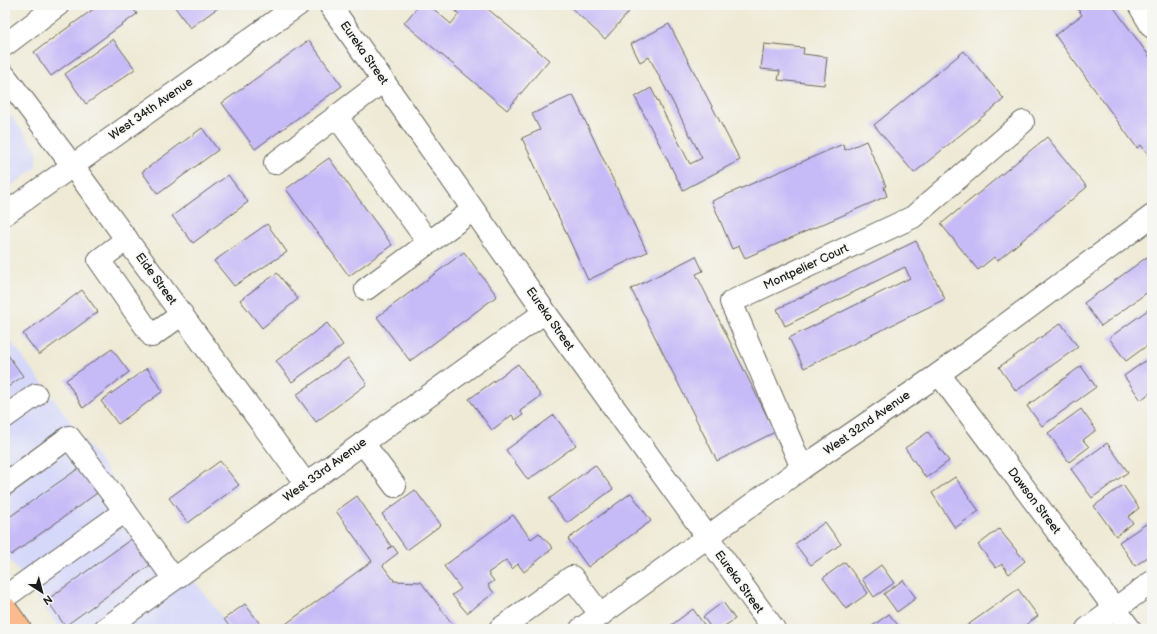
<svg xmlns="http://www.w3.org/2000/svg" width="1157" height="634" font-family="'Balsamiq Sans',sans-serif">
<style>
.built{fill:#d6d8f9}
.building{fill:#c6baf7}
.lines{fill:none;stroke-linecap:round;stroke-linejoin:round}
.minor-casing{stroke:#66645d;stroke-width:24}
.major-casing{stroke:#66645d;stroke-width:24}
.minor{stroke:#fff;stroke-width:22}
.major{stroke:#fbbb8c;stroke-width:22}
.labels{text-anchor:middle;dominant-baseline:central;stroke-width:3;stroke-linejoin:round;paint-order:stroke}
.street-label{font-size:12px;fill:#1c1c1c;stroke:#f6f6f2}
</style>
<rect width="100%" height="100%" fill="#f6f6f2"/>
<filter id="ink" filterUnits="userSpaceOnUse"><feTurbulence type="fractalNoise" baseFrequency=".025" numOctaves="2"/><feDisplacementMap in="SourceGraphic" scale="8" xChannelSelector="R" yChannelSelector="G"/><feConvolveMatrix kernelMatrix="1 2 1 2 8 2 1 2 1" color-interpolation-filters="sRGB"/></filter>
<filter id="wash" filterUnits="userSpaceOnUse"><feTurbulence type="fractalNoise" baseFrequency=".012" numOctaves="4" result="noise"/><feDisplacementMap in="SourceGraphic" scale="16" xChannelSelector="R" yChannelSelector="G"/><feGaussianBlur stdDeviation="0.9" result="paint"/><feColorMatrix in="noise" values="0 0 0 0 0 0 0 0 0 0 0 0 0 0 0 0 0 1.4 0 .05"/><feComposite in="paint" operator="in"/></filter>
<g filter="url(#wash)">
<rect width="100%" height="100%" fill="#eeead5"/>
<g class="built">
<path d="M5 108 38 152 35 168 5 191Z"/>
<path d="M5 333 168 554 200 588 231 629H60L5 553Z"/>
</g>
<g id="blocks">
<g class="building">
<path d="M99 5H131L137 14 51 76 34 52Z"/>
<path d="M175 5H222L190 28 174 6Z"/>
<path d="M419 5H429L451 24 459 14 449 5H483L549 60 507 110 404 23Z"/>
<path d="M568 5H635L605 39Z"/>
<path d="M1083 5H1094L1095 7 1098 5H1112L1152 60V160L1141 145 1137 148 1055 35 1082 15 1078 9Z"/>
<path d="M669 24 740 160 683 190 635 97 651 88 690 164 702 158 649 57 640 62 631 44Z"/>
<path d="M113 39 135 69 86 104 65 74Z"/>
<path d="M309 40 342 86 255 149 222 103Z"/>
<path d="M764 44 804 48 803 54 827 57 824 85 778 80 780 71 761 69Z"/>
<path d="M964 51 1004 99 914 173 874 125Z"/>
<path d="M573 95 647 252 588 280 522 138 540 130 532 114Z"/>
<path d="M202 128 218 150 158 194 142 172Z"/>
<path d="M1047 137 1087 187 997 261 994 257 978 270 941 224Z"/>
<path d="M866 141 886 186 884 187 887 196 745 258 739 246 732 249 712 201 843 144 845 150Z"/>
<path d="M329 158 392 245 349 276 286 189Z"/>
<path d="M228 175 248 202 193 243 172 216Z"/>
<path d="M267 224 287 252 234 286 214 261Z"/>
<path d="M916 241 945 299 804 368 789 338 910 278 905 267 785 326 777 309Z"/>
<path d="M464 252 497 296 410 361 377 317Z"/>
<path d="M696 256 703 271 696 274 775 432 717 461 631 289Z"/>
<path d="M1147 257 1152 264V289L1101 326 1084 303Z"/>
<path d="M277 273 298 299 262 328 240 300Z"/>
<path d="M82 290 98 312 39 355 23 334Z"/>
<path d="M1152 307V342L1126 361 1109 338Z"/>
<path d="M327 323 343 345 292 382 276 361Z"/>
<path d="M1061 323 1078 347 1016 391 999 367Z"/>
<path d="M112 349 129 372 83 408 66 380Z"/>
<path d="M5 351 23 376 5 389Z"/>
<path d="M1152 356V391L1141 400 1124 376Z"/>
<path d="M348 358 367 384 316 422 296 395Z"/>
<path d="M518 364 541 396 520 411 523 415 515 420 512 415 492 430 469 399Z"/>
<path d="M1081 366 1096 387 1042 426 1027 406Z"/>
<path d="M147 368 163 391 118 424 101 401Z"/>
<path d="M1081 409 1096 430 1083 440 1089 447 1069 462 1048 433Z"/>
<path d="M554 415 576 445 528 480 506 450Z"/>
<path d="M928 432 949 461 926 478 905 448Z"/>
<path d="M1107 443 1128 472 1092 498 1071 469Z"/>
<path d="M220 461 239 485 188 523 169 498Z"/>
<path d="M595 465 613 489 567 523 549 499Z"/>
<path d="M82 466 100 491 11 555 5 547V520Z"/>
<path d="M955 477 979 511 955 528 932 493Z"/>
<path d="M1123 485 1139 508 1128 517 1133 523 1116 536 1094 506Z"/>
<path d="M415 490 441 525 407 550 382 514Z"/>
<path d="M631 493 651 521 588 567 568 539Z"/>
<path d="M357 496 391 546 387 549 393 546 398 553 385 563 383 566 394 580 393 581 421 582 456 629H279L372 561 336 511Z"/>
<path d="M513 515 531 539 539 533 553 548 524 572 518 564 512 569 506 560 488 573 494 581 488 585 494 593 467 613 452 595 461 589 444 566Z"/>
<path d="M1152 520V554L1135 566 1119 542Z"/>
<path d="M825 522 841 544 811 565 795 544Z"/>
<path d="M999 529 1025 561 1009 574 1002 564 996 568 978 545Z"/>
<path d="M134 537 153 563 65 626 47 600Z"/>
<path d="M845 562 868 593 846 609 823 578Z"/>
<path d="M881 565 894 583 874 597 862 579Z"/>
<path d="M903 580 916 598 897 612 884 594Z"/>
<path d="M1018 589 1038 616 1020 629H967L965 627Z"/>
<path d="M723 602 735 619 720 629H712L703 617Z"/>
<path d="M245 604 264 629H231L224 619Z"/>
<path d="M693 609 707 629H666Z"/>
<path d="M889 614 901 629H868Z"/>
</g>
</g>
</g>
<g filter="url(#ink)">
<use href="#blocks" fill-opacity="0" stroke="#66645d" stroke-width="1"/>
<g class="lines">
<g class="minor-casing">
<g id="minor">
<path d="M330 5 545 312 774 629"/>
<path d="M1139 5 1152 27"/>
<path d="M5 45 58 5"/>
<path d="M5 76 72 165 306 484"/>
<path d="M337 117 429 243"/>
<path d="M275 163 383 81"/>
<path d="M5 214 298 5"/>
<path d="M127 239 99 260 152 336 182 314"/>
<path d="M366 289 473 210"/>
<path d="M939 374 1130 629"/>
<path d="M5 417 36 395"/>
<path d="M363 443 395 486"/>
<path d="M802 468 731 302 913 217 1023 122"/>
<path d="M5 484 69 437 125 511 5 597"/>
<path d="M125 511 174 579"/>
<path d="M105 629 545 312"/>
<path d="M500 629 572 577 601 615"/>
<path d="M581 629 802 468 939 374 1152 216"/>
<path d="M1087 629 1152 582"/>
</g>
</g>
<g class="major-casing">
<path id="major" d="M5 608 20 629"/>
</g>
<use href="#minor" class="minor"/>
<use href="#major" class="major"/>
</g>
</g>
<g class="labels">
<g class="street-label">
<text transform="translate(364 53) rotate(55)">Eureka Street</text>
<text transform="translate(151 109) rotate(-35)">West 34th Avenue</text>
<text transform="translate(806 267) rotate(-25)">Montpelier Court</text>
<text transform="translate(156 279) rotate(54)">Eide Street</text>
<text transform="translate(550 319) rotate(55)">Eureka Street</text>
<text transform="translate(867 423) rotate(-35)">West 32nd Avenue</text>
<text transform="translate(325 470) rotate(-36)">West 33rd Avenue</text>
<text transform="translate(1034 501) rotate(53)">Dawson Street</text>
<text transform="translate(739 582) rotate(54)">Eureka Street</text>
</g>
</g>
<rect width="1157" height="634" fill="none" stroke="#f6f6f2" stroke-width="20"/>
<g transform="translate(42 592) rotate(144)" stroke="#f6f6f2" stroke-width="3" paint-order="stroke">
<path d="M0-3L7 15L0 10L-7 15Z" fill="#1c1c1c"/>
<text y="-6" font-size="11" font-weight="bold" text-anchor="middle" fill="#1c1c1c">N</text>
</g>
</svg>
